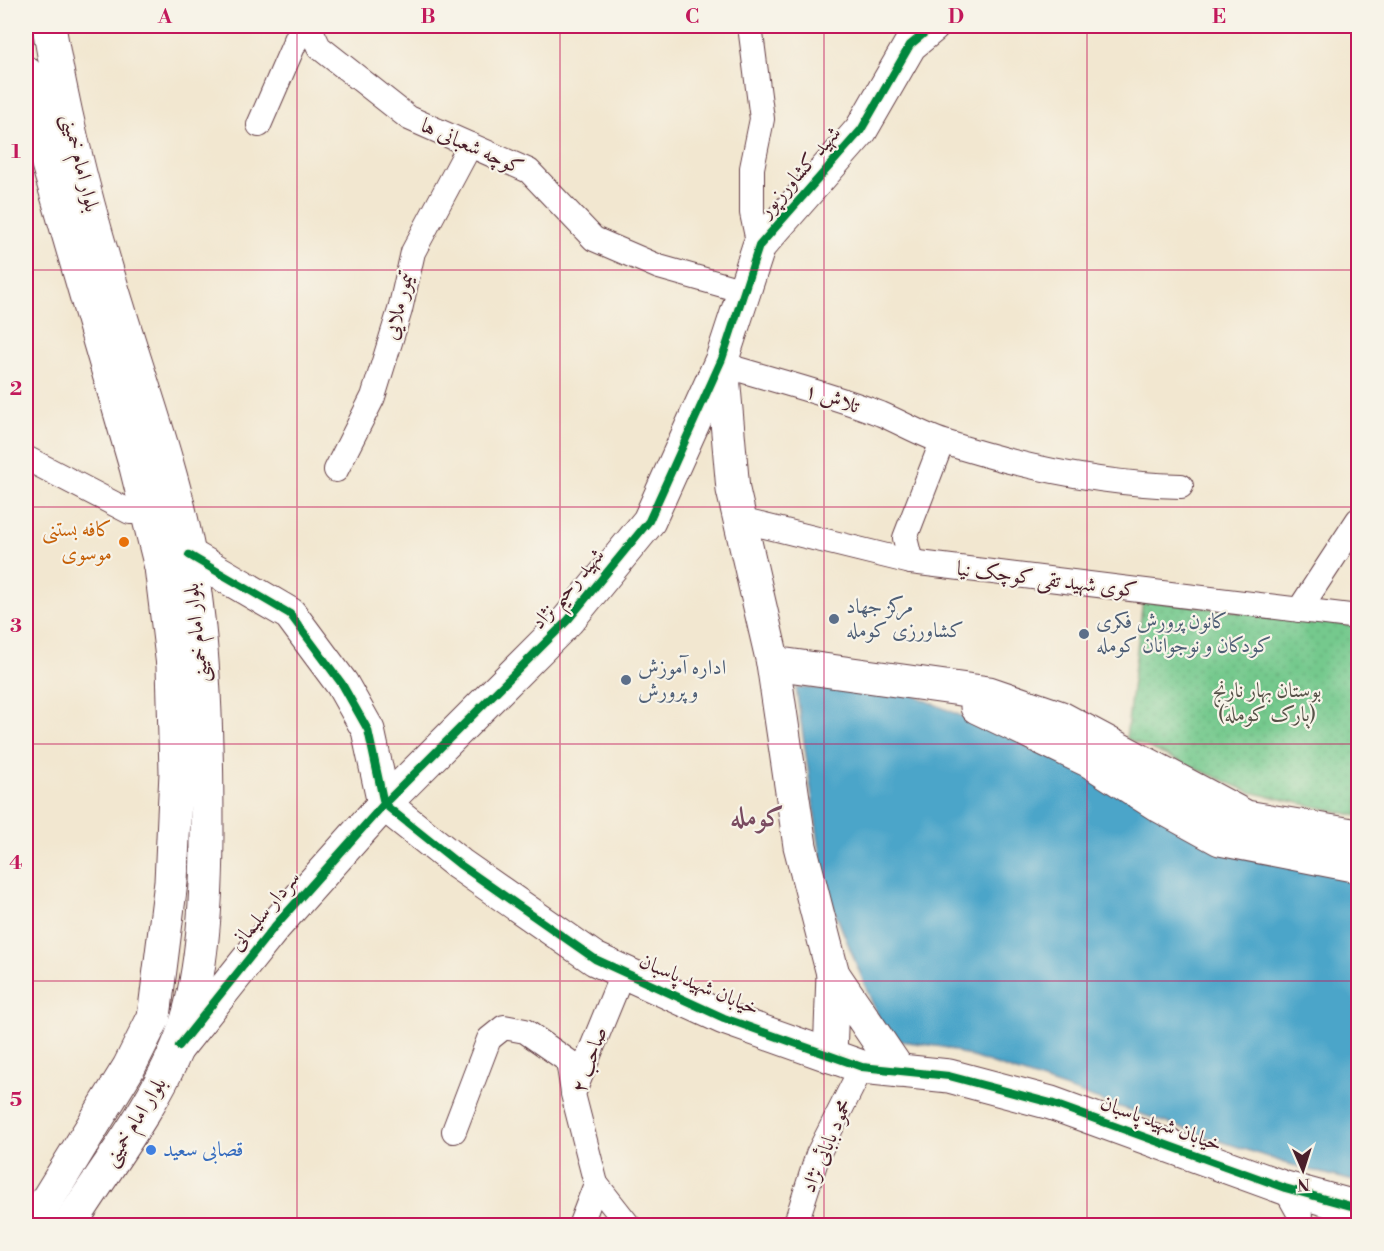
<svg xmlns="http://www.w3.org/2000/svg" width="1384" height="1251" font-family="'Libre Bodoni',Amiri,serif">
<style>
.green{fill:url(#green-dots);stroke:#5f745c;stroke-width:1.5}
.water{fill:#4ba5c9;stroke:#4a627a;stroke-width:1.5}
.lines{fill:none;stroke-linecap:round;stroke-linejoin:round}
.street-casing{stroke:#633d44;stroke-width:26}
.secondary-casing{stroke:#633d44;stroke-width:35}
.street{stroke:#fff;stroke-width:24}
.secondary{stroke:#fff;stroke-width:33}
.cycleway-casing{stroke:#f7f3e8;stroke-width:11}
.cycleway{stroke:#00873e;stroke-width:8}
.grid{fill:none;stroke:#c2185b;stroke-width:1.5;stroke-opacity:0.55}
.food-dot{fill:#e8710a;stroke:#f7f3e8;stroke-width:2}
.service-dot{fill:#5c6f8a;stroke:#f7f3e8;stroke-width:2}
.shop-dot{fill:#3f7fe0;stroke:#f7f3e8;stroke-width:2}
.labels{text-anchor:middle;dominant-baseline:central;stroke-width:4.5;stroke-linejoin:round;paint-order:stroke}
.street-label{font-size:21px;fill:#4a1f2b;stroke:#f7f3e8}
.food-label{font-size:21px;fill:#c56008;stroke:#f7f3e8;text-anchor:end}
.service-label{font-size:21px;fill:#4e5e75;stroke:#f7f3e8;text-anchor:start}
.park-label{font-size:21px;fill:#575248;stroke:#f7f3e8}
.shop-label{font-size:21px;fill:#366cbe;stroke:#f7f3e8;text-anchor:start}
.district-label{font-size:27px;font-weight:bold;fill:#794b60;stroke:#f7f3e8}
.neatline{fill:none;stroke:#c2185b;stroke-width:2}
.grid-label{font-size:20px;text-anchor:middle;font-weight:bold;fill:#c2185b}
</style>
<defs>
<pattern id="green-dots" width="8" height="8" patternUnits="userSpaceOnUse" patternTransform="scale(1.5)"><rect width="8" height="8" fill="#74c98d"/><path d="M2 2h.1M6 6h.1" fill="none" stroke="#66ac7a" stroke-width="1.8" stroke-linecap="round"/></pattern>
</defs>
<rect width="100%" height="100%" fill="#f7f3e8"/>
<filter id="ink" filterUnits="userSpaceOnUse"><feTurbulence type="fractalNoise" baseFrequency=".0167" numOctaves="2"/><feDisplacementMap in="SourceGraphic" scale="12" xChannelSelector="R" yChannelSelector="G"/><feConvolveMatrix kernelMatrix="1 2 1 2 8 2 1 2 1" color-interpolation-filters="sRGB"/></filter>
<filter id="wash" filterUnits="userSpaceOnUse"><feTurbulence type="fractalNoise" baseFrequency=".008" numOctaves="4" result="noise"/><feDisplacementMap in="SourceGraphic" scale="24" xChannelSelector="R" yChannelSelector="G"/><feGaussianBlur stdDeviation="1.35" result="paint"/><feColorMatrix in="noise" values="0 0 0 0 0 0 0 0 0 0 0 0 0 0 0 0 0 1.4 0 .05"/><feComposite in="paint" operator="in"/></filter>
<g filter="url(#wash)">
<rect width="100%" height="100%" fill="#f2e7d0"/>
<path class="green" d="M1143 600 1358 626V816L1250 792 1126 738Z"/>
<path class="water" d="M796 688 900 689 1064 761 1358 871V1182L1294 1166 943 1047 887 1039 826 890Z"/>
</g>
<g filter="url(#ink)">
<g class="lines">
<g class="street-casing">
<g id="street">
<path d="M309 26 319 47 409 118 529 171 594 239 659 267 744 291"/>
<path d="M750 26 762 119 752 168V213L759 246"/>
<path d="M259 125 302 26"/>
<path d="M722 359 737 369C785 383 835 396 881 414 902 423 922 435 944 442 1021 467 1100 484 1181 486"/>
<path d="M26 458 130 512H147"/>
<path d="M336 470 373 397 400 310 413 252 470 145"/>
<path d="M740 520 911 562 1358 617"/>
<path d="M911 562 905 538 942 442"/>
<path d="M1299 610 1358 520"/>
<path d="M454 1131 489 1039 504 1027 525 1031 568 1061 573 1092"/>
<path d="M596 1184 629 1226"/>
<path d="M1285 1188 1300 1215 1298 1226"/>
<path d="M580 1226 596 1184 573 1094 623 972"/>
<path d="M795 1226 818 1154 862 1067"/>
</g>
</g>
<g class="secondary-casing">
<g id="secondary">
<path d="M49 26C64 117 90 218 118 307 143 389 173 470 189 555 205 645 207 740 207 831 207 896 203 989 177 1048 150 1112 106 1167 69 1226"/>
<path d="M26 73 39 133 136 467 161 567 173 666 176 772 171 882 154 1017 129 1067 31 1226"/>
<path d="M722 364 733 490 773 663 800 846 833 974"/>
<path d="M161 567 189 555 290 614 342 684 368 730 384 804 459 864 595 959 724 1018 862 1067 949 1076 1051 1103 1285 1188 1358 1208"/>
<path d="M773 663 989 693 1059 717 1246 817 1358 836"/>
<path d="M977 707 1090 761 1160 806 1220 839 1358 866"/>
<path d="M179 1046 275 926 384 804 568 620 649 521 722 359 759 246 861 130 910 45 933 26"/>
<path d="M830 1056 833 974 899 1071"/>
</g>
</g>
<use href="#street" class="street"/>
<use href="#secondary" class="secondary"/>
<g class="cycleway-casing">
<g id="cycleway">
<path d="M189 555 290 614 342 684 368 730 384 804 459 864 595 959 724 1018 862 1067 949 1076 1051 1103 1285 1188 1358 1208"/>
<path d="M179 1046 275 926 384 804 568 620 649 521 722 359 759 246 861 130 910 45 933 26"/>
</g>
</g>
<use href="#cycleway" class="cycleway"/>
</g>
</g>
<path class="grid" d="M297 26V1226M560 26V1226M824 26V1226M1087 26V1226M26 270H1358M26 507H1358M26 744H1358M26 981H1358"/>
<circle class="food-dot" cx="124" cy="542" r="6"/>
<g class="service-dot">
<circle cx="834" cy="619" r="6"/>
<circle cx="1084" cy="634" r="6"/>
<circle cx="626" cy="680" r="6"/>
</g>
<circle class="shop-dot" cx="151" cy="1150" r="6"/>
<g class="labels">
<g class="street-label">
<text transform="translate(472 147) rotate(24)">کوچه شعبانی ها</text>
<text transform="translate(80 163) rotate(76)">بلوار امام خمینی</text>
<text transform="translate(800 172) rotate(-49)">شهید کشاورزپور</text>
<text transform="translate(399 306) rotate(-76)">تیمور ملایی</text>
<text transform="translate(832 399) rotate(18)">تلاش ۱</text>
<text transform="translate(1047 580) rotate(7)">کوی شهید تقی کوچک نیا</text>
<text transform="translate(568 589) rotate(-49)">شهید رحیم نژاد</text>
<text transform="translate(197 633) rotate(-96)">بلوار امام خمینی</text>
<text transform="translate(265 911) rotate(-50)">سردار سلیمانی</text>
<text transform="translate(699 985) rotate(23)">خیابان شهید پاسبان</text>
<text transform="translate(590 1060) rotate(-71)">صاحب ۲</text>
<text transform="translate(135 1122) rotate(-58)">بلوار امام خمینی</text>
<text transform="translate(1161 1124) rotate(20)">خیابان شهید پاسبان</text>
<text transform="translate(827 1146) rotate(-67)">محمود بابائی نژاد</text>
</g>
<g class="food-label">
<text x="112" y="530">کافه بستنی<tspan x="112" dy="24">موسوی</tspan></text>
</g>
<g class="service-label">
<text x="846" y="607">مرکز جهاد<tspan x="846" dy="24">کشاورزی کومله</tspan></text>
<text x="1096" y="622">کانون پرورش فکری<tspan x="1096" dy="24">کودکان و نوجوانان کومله</tspan></text>
<text x="638" y="668">اداره آموزش<tspan x="638" dy="24">و پرورش</tspan></text>
</g>
<g class="park-label">
<text x="1267" y="691">بوستان بهار نارنج<tspan x="1267" dy="24">(پارک کومله)</tspan></text>
</g>
<g class="shop-label">
<text x="163" y="1150">قصابی سعید</text>
</g>
<g class="district-label">
<text x="757" y="818">کومله</text>
</g>
</g>
<rect width="1384" height="1251" fill="none" stroke="#f7f3e8" stroke-width="66"/>
<g transform="translate(1303 1170) rotate(177)" stroke="#f7f3e8" stroke-width="4.5" paint-order="stroke">
<path d="M0-4.5L10 22L0 15L-10 22Z" fill="#4a1f2b"/>
<text y="-9" font-size="16" font-weight="bold" text-anchor="middle" fill="#4a1f2b">N</text>
</g>
<rect x="33" y="33" width="1318" height="1185" class="neatline"/>
<g class="grid-label">
<text x="165" y="23">A</text>
<text x="428" y="23">B</text>
<text x="692" y="23">C</text>
<text x="956" y="23">D</text>
<text x="1219" y="23">E</text>
<text x="16" y="158">1</text>
<text x="16" y="395">2</text>
<text x="16" y="632">3</text>
<text x="16" y="869">4</text>
<text x="16" y="1106">5</text>
</g>
</svg>
